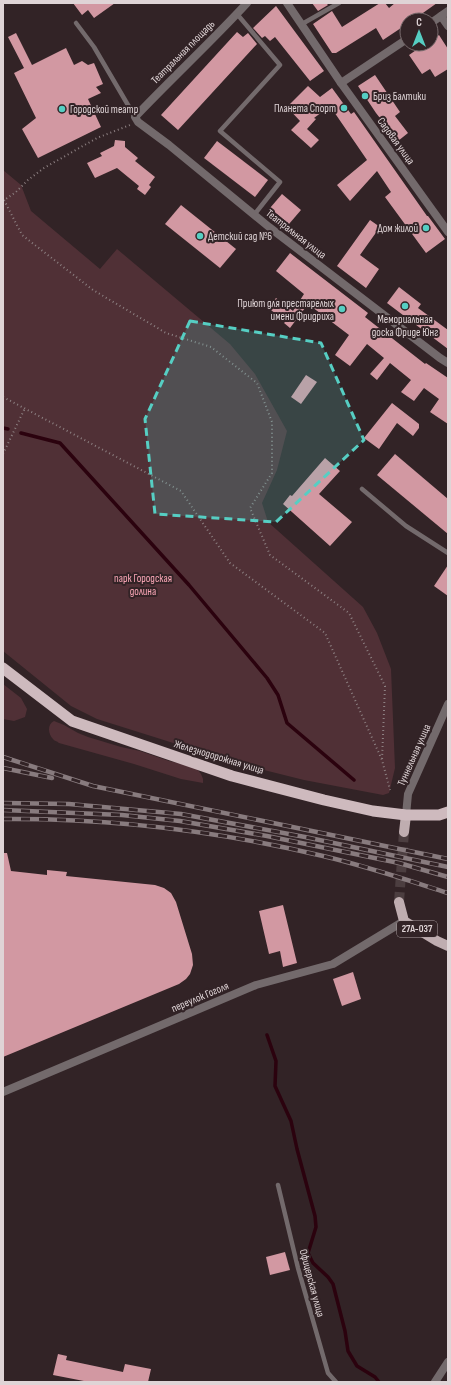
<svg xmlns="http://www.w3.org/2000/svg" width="451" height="1385" font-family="'Sofia Sans Condensed',sans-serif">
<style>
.green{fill:#503036}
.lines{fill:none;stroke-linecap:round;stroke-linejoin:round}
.stream{stroke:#2b020e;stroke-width:3.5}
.building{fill:#d298a2}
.primary-tunnel{stroke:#4c3e40;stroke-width:10;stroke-dasharray:10 5;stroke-linecap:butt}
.path{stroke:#8d8082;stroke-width:2;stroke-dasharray:1 3;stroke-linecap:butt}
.service{stroke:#736a6c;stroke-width:4.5}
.minor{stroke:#736a6c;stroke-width:8}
.primary{stroke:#bfadb0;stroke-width:10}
.trunk{stroke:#cebabe;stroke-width:11}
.rail-casing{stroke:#887b7e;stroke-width:4.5}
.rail{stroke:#322326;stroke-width:3;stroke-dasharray:9;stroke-linecap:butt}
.marked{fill:#56cec3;fill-opacity:0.2;stroke:#56cec3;stroke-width:3;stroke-dasharray:8 5;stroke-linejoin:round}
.poi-dot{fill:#56cec3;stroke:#322326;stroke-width:1.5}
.labels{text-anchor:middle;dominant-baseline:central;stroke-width:4;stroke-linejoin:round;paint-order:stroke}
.shield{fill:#322326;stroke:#ab9fa1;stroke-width:1}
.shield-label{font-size:10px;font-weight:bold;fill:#dfd4d6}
.street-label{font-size:11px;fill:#dfd4d6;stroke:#322326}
.poi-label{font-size:11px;fill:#dfd4d6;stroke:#322326;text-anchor:start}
.park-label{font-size:11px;fill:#faa6b6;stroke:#322326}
</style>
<rect width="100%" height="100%" fill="#322326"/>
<g class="green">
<path d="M3 170 21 185 31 211 100 269 117 249 230 344 255 374 287 431 277 470 262 503 268 522 363 607 377 633 391 669 395 768 389 793 383 795 304 780 240 764 97 719 71 706 3 651Z"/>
<path d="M3 684 21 698 27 709 25 717 14 721 3 719Z"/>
<path d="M54 721 64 725 78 733 88 737 121 747 140 751 169 761 191 766 197 769 201 774 203 779V783L181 779 134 764 59 743C57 741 54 741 53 739 48 734 47 724 54 721Z"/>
</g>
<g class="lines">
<g class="stream">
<path d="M3 428 8 429"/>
<path d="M21 433 60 443 189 585 267 678 278 695 287 723 354 780"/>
<path d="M267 1035 276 1061 275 1086 291 1121 297 1149 315 1216 316 1227 308 1253 313 1263 328 1277 333 1284 345 1331 348 1351 357 1366 375 1377 379 1382"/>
</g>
</g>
<g class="building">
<path d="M73 3H115L94 18 88 10 82 15Z"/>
<path d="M312 3H326L328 5 318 11Z"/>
<path d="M380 3H385L389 8 395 3H437L413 20H407V24L383 40 376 28 336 53H332L313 24 332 11 342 27Z"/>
<path d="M276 6 324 71 310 81 275 37 270 41 265 36 262 38 253 28Z"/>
<path d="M237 32 243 37 248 33 257 44 178 130 161 115Z"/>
<path d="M16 33 32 65 66 48 74 65 82 61 88 65 94 63 103 84 96 87 101 93 88 99 101 127 38 158 22 129 36 118 14 73 24 68 8 37Z"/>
<path d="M439 35 448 49V69L435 77 430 69 422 74 409 55 425 44H431V40Z"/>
<path d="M375 75 400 112 395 116 408 133 398 141 376 113 358 86Z"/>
<path d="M308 86 320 97 332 88 351 114 354 112 427 216H428L445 239 426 253 385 197 391 192 377 171 350 201 337 185 367 160 330 106 314 118 316 119 307 129 319 140 311 148 291 130 300 121 287 107Z"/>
<path d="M115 140 125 141V147L138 158 135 161 155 177 149 185 151 187 145 195 137 189 139 186 117 168 95 178 87 163 102 156 100 153 114 146Z"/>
<path d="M217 141 268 180 255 197 204 158Z"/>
<path d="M282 194 301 210 289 224 270 208Z"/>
<path d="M181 205 236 249 220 268 165 224Z"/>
<path d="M370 220 380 227 360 255 379 269 366 288 337 266Z"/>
<path d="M290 253 368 313 365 317 425 364 426 363 448 378V424L430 412 439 399 424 388 414 401 401 392 411 380 390 363 377 380 370 374 384 358 367 344 350 366 335 355 349 335 308 304 290 328 284 323 286 321 268 308 276 298 293 311 304 294 276 271Z"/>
<path d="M399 287 421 304 418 308 448 330V349L387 303Z"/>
<path d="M306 375 317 382 301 404 291 397Z"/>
<path d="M392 403 419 424V428L413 436 397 423 379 449 364 438Z"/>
<path d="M395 454 448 499V534L377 475Z"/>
<path d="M325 458 340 471 319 494 352 522 330 546 283 504 290 495 292 496Z"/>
<path d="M448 565V596L434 586Z"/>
<path d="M3 853H7L11 871 47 875V870L67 872 66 876 155 885 164 888 171 893 176 902 192 954 193 965 190 974 186 979 179 984 3 1057Z"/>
<path d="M283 905 297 963 283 967 280 951 269 954 259 911Z"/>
<path d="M353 972 361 999 342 1006 333 979Z"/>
<path d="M285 1252 290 1270 270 1275 266 1257Z"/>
<path d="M58 1354 67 1356 66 1360 123 1372 125 1364 151 1369 148 1382H89L53 1375Z"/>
</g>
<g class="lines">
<path class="primary-tunnel" d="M399 902 404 832"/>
<g class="path">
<path d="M4 200 22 235 93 290 166 333 211 347 257 383 272 422V473L250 508 270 555 349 613 385 686 382 760"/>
<path d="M3 201 16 192 28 180 44 168 97 138 130 125"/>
<path d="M3 397 181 491 230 563 325 633 382 760 390 790"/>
<path d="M3 454 25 408"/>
</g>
<g class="service">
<path d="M237 14 280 65 220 131 280 182 254 215"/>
<path d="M76 23 94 47 135 117"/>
<path d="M302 24 339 3"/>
<path d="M362 489 406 526 448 553"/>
<path d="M278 1185 298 1268 328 1373 336 1382"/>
</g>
<g class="minor">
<path d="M247 3C211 42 172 78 135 117L138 122 169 145 269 227 440 358 448 363"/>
<path d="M287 3 341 83 448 232"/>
<path d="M441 16 448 26"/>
<path d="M431 23 448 11"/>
<path d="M341 83 407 39"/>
<path d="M406 815 408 794 448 704"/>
<path d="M3 1092 256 985 333 964 404 921"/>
<path d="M435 1382 448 1362"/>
</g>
<g class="primary">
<path d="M404 832 406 815"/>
<path d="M399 902 404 921 437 941 448 946"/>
</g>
<path class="trunk" d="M3 668 72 721 232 776 324 800 373 811 406 815H439L448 812"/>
<g class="rail-casing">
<g id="rail">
<path d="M3 757 93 786 448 859"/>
<path d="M3 768 52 778"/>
<path d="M3 803 69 804 181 814 305 837 448 867"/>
<path d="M3 810 122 815 180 821 267 836 399 863 448 877"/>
<path d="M3 819C111 818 218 831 323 856 366 866 407 880 448 893"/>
</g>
</g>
<use href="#rail" class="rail"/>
</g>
<path class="marked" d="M190 321 321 343 364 440 276 522 155 514 145 419Z"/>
<g class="poi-dot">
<circle cx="365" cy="96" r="4"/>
<circle cx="344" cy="108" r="4"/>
<circle cx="62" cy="109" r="4"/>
<circle cx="426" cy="228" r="4"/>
<circle cx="200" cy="236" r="4"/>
<circle cx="405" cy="306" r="4"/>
<circle cx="342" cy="309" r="4"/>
</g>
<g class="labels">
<rect class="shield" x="397" y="921" width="40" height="16" rx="3"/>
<g class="shield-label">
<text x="417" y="929">27А-037</text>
</g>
<g class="street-label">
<text transform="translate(183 52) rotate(-45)">Театральная площадь</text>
<text transform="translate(396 141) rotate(54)">Садовая улица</text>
<text transform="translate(296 234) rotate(38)">Театральная улица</text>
<text transform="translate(414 755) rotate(-66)">Туннельная улица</text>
<text transform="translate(219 757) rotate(17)">Железнодорожная улица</text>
<text transform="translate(200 997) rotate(-23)">переулок Гоголя</text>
<text transform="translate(312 1283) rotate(75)">Офицерская улица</text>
</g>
<g class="poi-label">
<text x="373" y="96">Бриз Балтики</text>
<text x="336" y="108" text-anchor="end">Планета Спорт</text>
<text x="70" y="109">Городской театр</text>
<text x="418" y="228" text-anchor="end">Дом жилой</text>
<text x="208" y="236">Детский сад №6</text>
<text x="334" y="303" text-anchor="end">Приют для престарелых<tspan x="334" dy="13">имени Фридриха</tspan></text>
<text x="405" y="319" text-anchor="middle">Мемориальная<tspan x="405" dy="13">доска Фриде Юнг</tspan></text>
</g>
<g class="park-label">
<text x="143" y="578">парк Городская<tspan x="143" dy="13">долина</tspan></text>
</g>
</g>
<rect width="451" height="1385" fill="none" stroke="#dfd4d6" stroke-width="8"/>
<g transform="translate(419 32)"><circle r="19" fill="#322326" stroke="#776a6c"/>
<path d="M0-3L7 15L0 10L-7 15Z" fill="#56cec3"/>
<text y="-6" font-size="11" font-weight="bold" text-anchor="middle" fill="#dfd4d6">С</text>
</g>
</svg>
